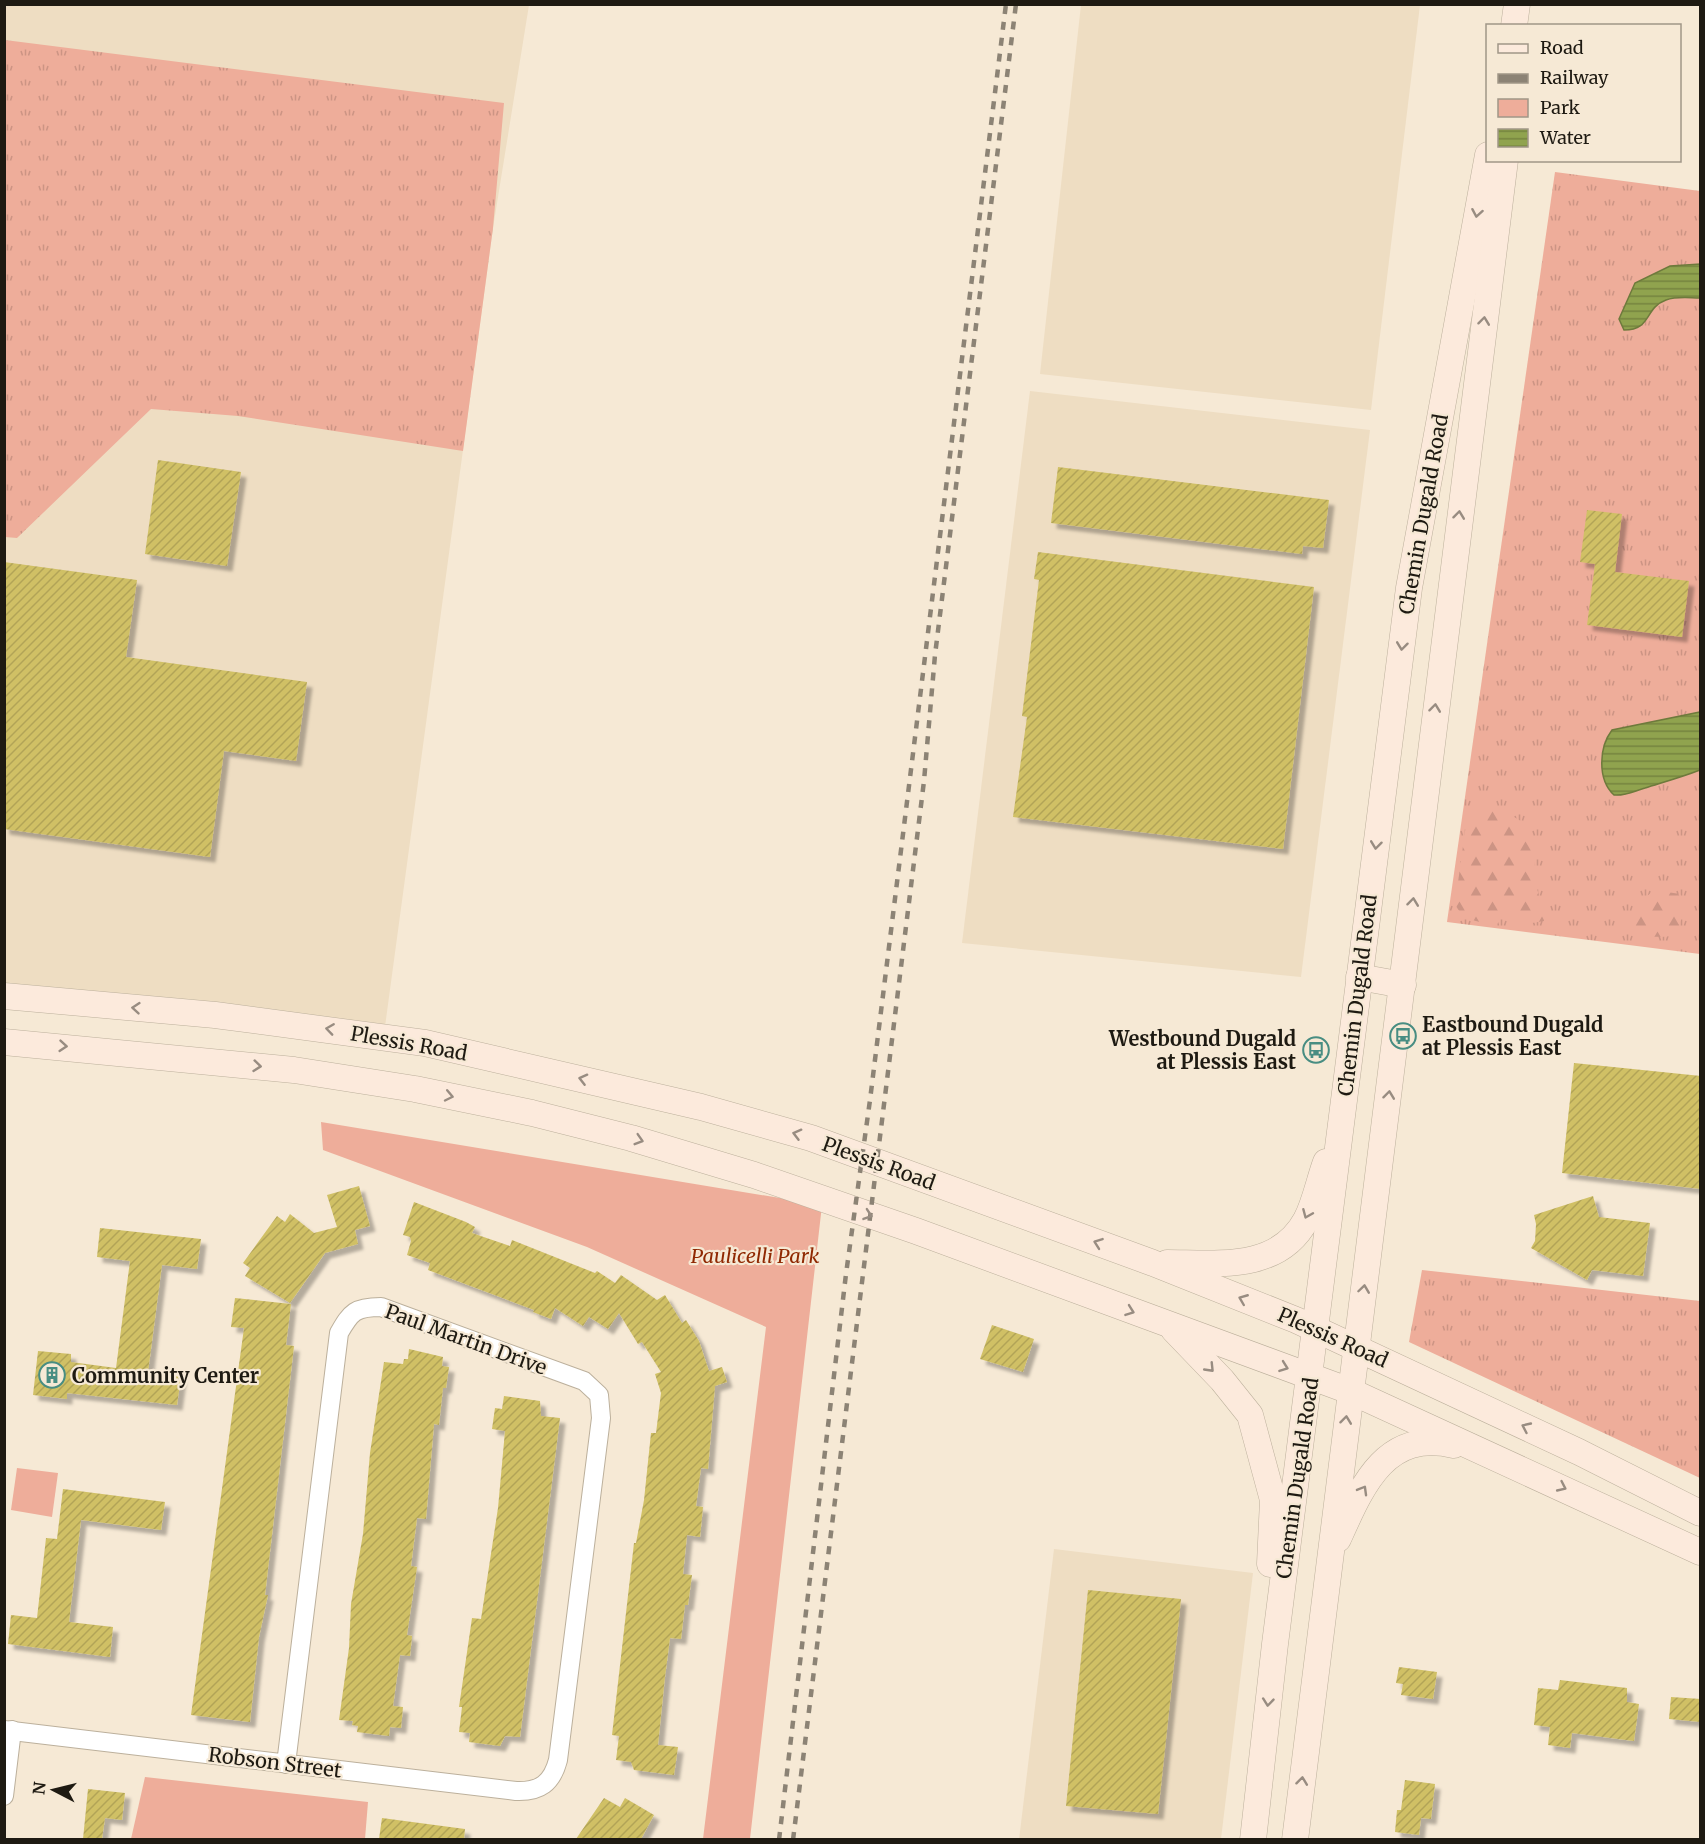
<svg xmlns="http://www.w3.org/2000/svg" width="1705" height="1844" font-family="Merriweather,serif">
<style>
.built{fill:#eeddc2}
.grass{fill:url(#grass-tufts)}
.forest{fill:url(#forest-firs)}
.park{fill:#eead9a}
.water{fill:url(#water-rules);stroke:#6e7a3c;stroke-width:1.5}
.building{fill:url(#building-hatch);filter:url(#shadow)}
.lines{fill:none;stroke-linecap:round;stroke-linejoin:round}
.minor-casing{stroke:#bcb09c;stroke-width:20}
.secondary-casing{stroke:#bcb09c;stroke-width:27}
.minor{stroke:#fff;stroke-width:18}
.secondary{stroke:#fceadc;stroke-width:26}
.rail{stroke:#8c8375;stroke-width:4.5;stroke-dasharray:8 8;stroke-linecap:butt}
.oneway{stroke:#988c81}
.labels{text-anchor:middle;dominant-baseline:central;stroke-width:4.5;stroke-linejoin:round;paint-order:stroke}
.street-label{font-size:20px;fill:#1e1a12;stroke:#f6e9d5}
.poi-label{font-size:20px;font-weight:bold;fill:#1e1a12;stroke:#f6e9d5;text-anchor:start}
.park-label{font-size:20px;font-style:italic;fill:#902903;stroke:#f6e9d5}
</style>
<defs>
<pattern id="grass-tufts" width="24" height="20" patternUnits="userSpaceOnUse" patternTransform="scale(1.5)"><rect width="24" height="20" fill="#eead9a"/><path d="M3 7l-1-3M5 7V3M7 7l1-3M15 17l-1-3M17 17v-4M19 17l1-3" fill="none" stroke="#cc9484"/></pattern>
<pattern id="forest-firs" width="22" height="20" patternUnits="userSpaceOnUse" patternTransform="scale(1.5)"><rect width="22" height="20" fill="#eead9a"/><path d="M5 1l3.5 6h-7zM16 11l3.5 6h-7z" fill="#cc9484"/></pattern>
<pattern id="water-rules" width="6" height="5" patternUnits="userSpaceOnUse" patternTransform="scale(1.5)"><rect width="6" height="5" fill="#90a34e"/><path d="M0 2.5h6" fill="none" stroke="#75843f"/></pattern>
<pattern id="building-hatch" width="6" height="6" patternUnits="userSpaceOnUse" patternTransform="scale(1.5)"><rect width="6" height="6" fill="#d0c065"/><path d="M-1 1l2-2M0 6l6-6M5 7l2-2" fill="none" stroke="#b2a457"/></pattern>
<filter id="shadow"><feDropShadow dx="5.5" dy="5.5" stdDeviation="1.5" flood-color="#0004"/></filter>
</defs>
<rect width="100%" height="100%" fill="#f6e9d5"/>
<g class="built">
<path d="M4 5H529L493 228 384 1034 5 998Z"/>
<path d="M1081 5H1420L1371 410 1040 374Z"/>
<path d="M1030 391 1370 430 1301 977 962 943Z"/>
<path d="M1054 1549 1253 1573 1221 1839 1019 1840Z"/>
</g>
<g class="grass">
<path d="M5 40 504 103 493 228 463 451 238 416 151 409 17 538 5 537Z"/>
<path d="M1555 172 1700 191V954L1447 922Z"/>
<path d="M1422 1270 1700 1301V1478L1409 1342Z"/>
</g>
<g class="forest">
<path d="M1479 809C1506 812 1530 816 1535 848 1536 860 1533 873 1536 885 1540 900 1543 905 1544 921L1532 923 1504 909 1497 925C1479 922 1463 921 1455 904L1467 817Z"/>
<path d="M1654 890 1680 894C1687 912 1682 921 1671 936 1654 938 1641 937 1626 928L1644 899Z"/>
</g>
<g class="park">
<path d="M321 1122 822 1205 750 1839H703L766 1327 587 1247 323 1150Z"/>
<path d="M17 1468 58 1473 52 1517 11 1510Z"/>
<path d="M145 1777 368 1802 365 1839H131Z"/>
</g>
<g class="water">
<path d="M1700 264V298C1689 298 1677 296 1666 300 1644 308 1652 330 1624 330L1619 319 1635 283 1670 266Z"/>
<path d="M1700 712V770C1682 777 1664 782 1645 788 1634 791 1627 796 1614 795 1597 779 1599 747 1612 730Z"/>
</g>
<g class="building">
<path d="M158 460 241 472 227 566 145 554Z"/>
<path d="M1058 467 1329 500 1323 548 1303 546 1302 554 1051 523Z"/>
<path d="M1587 510 1622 514 1615 572 1689 581 1682 637 1587 625 1595 564 1580 562Z"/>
<path d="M1038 552 1314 587 1283 849 1013 817 1027 717 1022 716 1039 580 1034 579Z"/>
<path d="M4 562 137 580 126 657 307 682 296 761 224 751 210 857 4 829Z"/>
<path d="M1574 1063 1701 1076V1189L1562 1173Z"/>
<path d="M359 1186 370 1226 355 1230 358 1244 325 1253 290 1303 245 1276 250 1268 243 1263 277 1216 285 1222 290 1214 314 1233 337 1227 327 1195Z"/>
<path d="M1593 1196 1599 1217 1650 1223 1643 1276 1592 1270 1587 1280 1531 1248 1535 1241 1536 1224 1534 1215Z"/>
<path d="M414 1202 466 1222 475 1227 472 1233 510 1246 512 1240 595 1273 597 1271 615 1283 621 1275 657 1300 665 1295 682 1323 686 1320 699 1341 709 1371 722 1367 727 1382 715 1386 708 1469 701 1468 696 1506 703 1507 700 1537 687 1535 683 1574 692 1575 688 1605H685L681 1639 670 1638 665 1677 658 1745 678 1747 674 1775 634 1770 631 1762 616 1760 619 1736 612 1735 634 1543H636L644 1500 651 1433H656L661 1393 655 1374 661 1372 642 1342 638 1344 619 1313 608 1329 589 1317 583 1326 555 1308 551 1319 533 1312 534 1310 428 1270 430 1263 407 1255 411 1241 410 1237 403 1235Z"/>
<path d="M100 1228 201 1239 197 1269 162 1265 148 1372 181 1377 177 1405 67 1393V1399L33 1395 38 1351 71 1354V1362L116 1368 130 1261 97 1257Z"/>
<path d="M235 1298 291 1304 286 1345 294 1346 265 1595H268L259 1637 250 1722 191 1715 244 1328 231 1327Z"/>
<path d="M992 1325 1034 1339 1023 1372 980 1359Z"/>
<path d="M409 1349 443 1357 442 1366 449 1367 446 1388H443L439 1425 434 1424 426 1519 417 1518 411 1566 417 1567 407 1635 412 1636 410 1656 400 1655 393 1706 403 1707 401 1728 390 1727 389 1736 357 1732 358 1726 352 1725 353 1721 339 1720 349 1648 351 1604 363 1534 370 1453 384 1362 403 1364 404 1359H408Z"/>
<path d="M504 1396 540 1401 541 1416 560 1418 520 1737 505 1736 500 1746 469 1742 470 1733 459 1732 462 1707H459L472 1618 481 1619 498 1508 505 1431 492 1429 495 1408 502 1409Z"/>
<path d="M63 1489 165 1502 161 1530 81 1520 69 1622 113 1627 110 1657 8 1644 11 1615 37 1618 46 1538 57 1539Z"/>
<path d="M1088 1590 1181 1599 1158 1814 1066 1806Z"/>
<path d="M1399 1667 1437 1672 1433 1699 1401 1695 1403 1684 1396 1683Z"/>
<path d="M1560 1680 1627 1688V1702L1639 1704 1634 1741 1572 1733 1570 1748 1548 1745 1550 1727 1534 1725 1538 1688 1558 1690Z"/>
<path d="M1671 1697 1701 1699V1722L1669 1719Z"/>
<path d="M1405 1780 1435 1784 1431 1819 1421 1818 1419 1835 1395 1832 1397 1810H1401Z"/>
<path d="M88 1789 125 1793 122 1820 105 1818 102 1839H83Z"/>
<path d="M604 1798 620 1807 625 1798 654 1815 641 1839H576Z"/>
<path d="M382 1818 465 1829 464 1839H379Z"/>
</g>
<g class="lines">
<g class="minor-casing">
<g id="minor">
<path d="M4 1730 516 1791C540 1792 552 1783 558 1760L601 1418 599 1395 584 1381 381 1307C355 1307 351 1312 339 1333L286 1764"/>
<path d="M4 1796 12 1730"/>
</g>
</g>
<g class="secondary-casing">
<g id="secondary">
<path d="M1514 26 1517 4"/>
<path d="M1359 977 1403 985"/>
<path d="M4 996 215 1015 425 1043 701 1107 811 1138 1153 1263 1296 1320 1579 1452 1700 1513"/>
<path d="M4 1042 294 1070 415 1089 532 1113 631 1138 754 1175 916 1231 1350 1391 1700 1552"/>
<path d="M1167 1263C1216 1263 1278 1272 1306 1220 1315 1203 1319 1181 1326 1162"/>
<path d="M1174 1330 1222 1380 1250 1415 1273 1500 1270 1564"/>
<path d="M1338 1539C1362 1486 1385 1429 1454 1445"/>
<path d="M1253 1840 1275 1644 1409 588 1488 155"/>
<path d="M1295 1840 1505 160"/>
</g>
</g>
<use href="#minor" class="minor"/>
<use href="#secondary" class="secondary"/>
<g class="rail">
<path d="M779 1840 846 1274 870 1100 1006 4"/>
<path d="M793 1840 924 781 935 655 1016 4"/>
</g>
</g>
<defs><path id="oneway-chevron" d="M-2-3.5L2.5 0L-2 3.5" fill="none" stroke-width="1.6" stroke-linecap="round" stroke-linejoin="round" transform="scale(1.5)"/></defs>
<g class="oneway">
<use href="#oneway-chevron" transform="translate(1477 213) rotate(100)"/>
<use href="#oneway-chevron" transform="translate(1484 321) rotate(-83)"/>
<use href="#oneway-chevron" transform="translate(1459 515) rotate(-83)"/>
<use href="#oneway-chevron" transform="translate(1402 646) rotate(97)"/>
<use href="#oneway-chevron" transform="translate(1435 708) rotate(-83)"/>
<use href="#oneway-chevron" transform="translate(1376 845) rotate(97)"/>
<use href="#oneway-chevron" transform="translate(1413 902) rotate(-83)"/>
<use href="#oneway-chevron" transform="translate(136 1008) rotate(-175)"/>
<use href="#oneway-chevron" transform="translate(330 1029) rotate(-172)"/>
<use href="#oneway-chevron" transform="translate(63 1046) rotate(5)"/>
<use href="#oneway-chevron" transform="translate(257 1066) rotate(6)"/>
<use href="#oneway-chevron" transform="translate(583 1079) rotate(-166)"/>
<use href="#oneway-chevron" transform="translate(1389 1095) rotate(-83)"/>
<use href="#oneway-chevron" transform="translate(449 1096) rotate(12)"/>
<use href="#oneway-chevron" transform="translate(797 1134) rotate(-165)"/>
<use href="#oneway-chevron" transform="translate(639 1140) rotate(17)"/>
<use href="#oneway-chevron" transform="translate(1307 1214) rotate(113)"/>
<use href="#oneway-chevron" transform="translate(868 1215) rotate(19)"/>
<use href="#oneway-chevron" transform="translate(1098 1243) rotate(-160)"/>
<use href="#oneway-chevron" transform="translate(1364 1289) rotate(-82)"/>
<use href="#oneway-chevron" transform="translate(1243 1299) rotate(-158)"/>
<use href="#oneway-chevron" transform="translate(1130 1311) rotate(20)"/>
<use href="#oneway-chevron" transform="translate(1284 1367) rotate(20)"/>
<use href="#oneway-chevron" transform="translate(1210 1368) rotate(46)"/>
<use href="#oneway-chevron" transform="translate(1346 1420) rotate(-83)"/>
<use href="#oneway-chevron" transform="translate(1526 1427) rotate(-155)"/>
<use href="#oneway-chevron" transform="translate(1562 1487) rotate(25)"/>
<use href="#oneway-chevron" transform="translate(1363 1490) rotate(-60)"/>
<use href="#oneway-chevron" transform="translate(1268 1702) rotate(96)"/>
<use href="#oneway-chevron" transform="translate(1302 1781) rotate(-83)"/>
</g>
<defs>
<g id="bus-ring" transform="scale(1.35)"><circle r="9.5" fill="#f6e9d5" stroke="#488d82" stroke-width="1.5"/><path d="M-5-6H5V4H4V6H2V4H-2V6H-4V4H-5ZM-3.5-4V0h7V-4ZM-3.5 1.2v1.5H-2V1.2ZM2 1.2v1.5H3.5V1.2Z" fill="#488d82"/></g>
<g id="building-ring" transform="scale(1.35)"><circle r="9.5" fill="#f6e9d5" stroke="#488d82" stroke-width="1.5"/><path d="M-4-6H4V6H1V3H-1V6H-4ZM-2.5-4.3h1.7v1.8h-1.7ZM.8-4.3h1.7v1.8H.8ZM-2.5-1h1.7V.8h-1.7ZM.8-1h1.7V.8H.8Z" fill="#488d82"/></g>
</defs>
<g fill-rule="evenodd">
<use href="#bus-ring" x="1403" y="1036"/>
<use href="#bus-ring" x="1316" y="1050"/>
<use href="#building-ring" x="52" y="1375"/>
</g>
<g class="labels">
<g class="street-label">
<text transform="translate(1423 514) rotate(-80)">Chemin Dugald Road</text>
<text transform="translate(1357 995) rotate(-83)">Chemin Dugald Road</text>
<text transform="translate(409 1043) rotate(10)">Plessis Road</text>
<text transform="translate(879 1163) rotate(20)">Plessis Road</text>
<text transform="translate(1333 1337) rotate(24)">Plessis Road</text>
<text transform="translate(466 1339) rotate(20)">Paul Martin Drive</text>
<text transform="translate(1297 1478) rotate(-82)">Chemin Dugald Road</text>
<text transform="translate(275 1762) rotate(7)">Robson Street</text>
</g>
<g class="poi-label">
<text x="1422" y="1024">Eastbound Dugald<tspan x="1422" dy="23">at Plessis East</tspan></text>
<text x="1296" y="1038" text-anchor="end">Westbound Dugald<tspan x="1296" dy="23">at Plessis East</tspan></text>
<text x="72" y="1375">Community Center</text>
</g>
<g class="park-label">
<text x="755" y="1255">Paulicelli Park</text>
</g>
</g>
<rect width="1705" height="1844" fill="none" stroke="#1e1a12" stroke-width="12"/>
<rect x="1486" y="24" width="195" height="138" fill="#f6e9d5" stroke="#a09687" stroke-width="1.5"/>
<rect x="1498" y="44" width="30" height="9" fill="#fceadc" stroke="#a09687" stroke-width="1.5"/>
<text x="1540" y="54" font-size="18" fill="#1e1a12">Road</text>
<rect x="1498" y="74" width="30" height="9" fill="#8c8375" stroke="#a09687" stroke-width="1.5"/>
<text x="1540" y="84" font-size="18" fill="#1e1a12">Railway</text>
<rect x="1498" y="99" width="30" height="18" fill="#eead9a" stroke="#a09687" stroke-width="1.5"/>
<text x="1540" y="114" font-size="18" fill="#1e1a12">Park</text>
<rect x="1498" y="129" width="30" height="18" fill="url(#water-rules)" stroke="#a09687" stroke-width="1.5"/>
<text x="1540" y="144" font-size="18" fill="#1e1a12">Water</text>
<g transform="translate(54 1790) rotate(277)" stroke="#f6e9d5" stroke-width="4.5" paint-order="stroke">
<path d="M0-4.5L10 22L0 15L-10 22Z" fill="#1e1a12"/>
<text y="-9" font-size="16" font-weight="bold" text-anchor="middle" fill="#1e1a12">N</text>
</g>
</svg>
